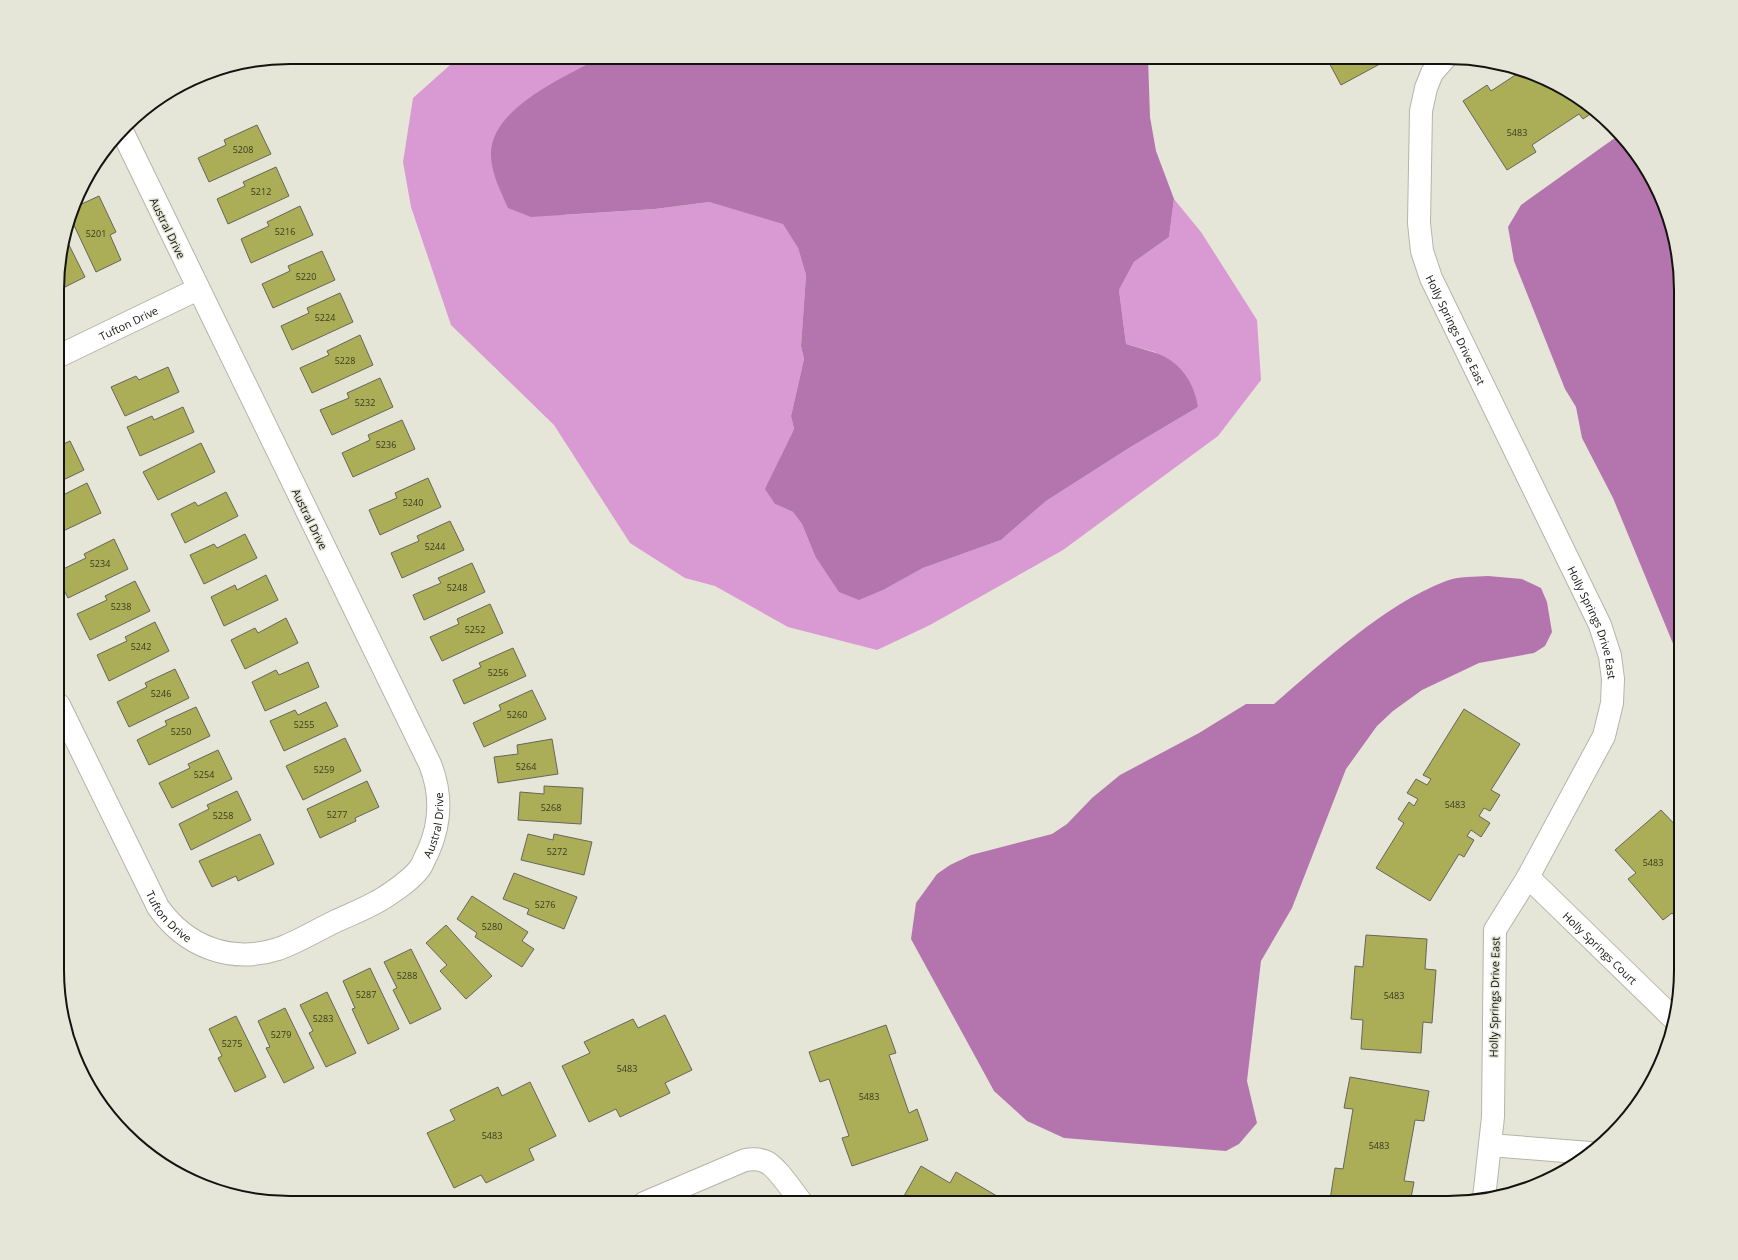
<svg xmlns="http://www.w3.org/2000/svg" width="1738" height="1260" font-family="'Open Sans',sans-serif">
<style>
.green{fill:#d999d2}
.water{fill:#b475ae}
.building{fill:#acad57;stroke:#66665b}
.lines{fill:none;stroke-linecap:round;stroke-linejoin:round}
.street-casing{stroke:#b4b5a8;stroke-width:24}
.street{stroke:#fff;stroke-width:22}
.labels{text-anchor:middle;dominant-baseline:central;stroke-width:3;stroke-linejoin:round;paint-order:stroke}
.number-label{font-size:9px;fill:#393a21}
.street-label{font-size:11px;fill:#13130f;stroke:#e5e6d8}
.rim{fill:none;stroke:#13130f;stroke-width:2}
</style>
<rect width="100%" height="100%" fill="#e5e6d8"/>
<path class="green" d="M459 57H601L529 98 565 215 655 209 709 202 783 223 798 248 806 275 801 346 804 359 791 416 794 429 780 458 775 504 793 512 802 524 815 556 885 589 923 568 1001 540 1046 501 1129 448 1198 407 1155 352 1126 344 1119 290 1134 262 1169 237 1174 199 1201 232 1257 320 1261 380 1218 436 1063 550 930 625 877 650 788 627 715 586 685 578 630 543 554 425 451 325 411 207 403 162 413 98Z"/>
<g class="water">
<path d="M601 57H1148L1150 117 1156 151 1174 199 1169 237 1134 262 1119 290 1126 344C1135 347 1144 349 1153 352 1179 360 1194 381 1198 407L1129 448 1046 501 1001 540 923 568 885 589 859 600 839 592 815 556 802 524 793 512 775 504 765 489 794 429 791 416 804 359 801 346 806 275 798 248 783 224 709 202 655 209 531 217 508 208C501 192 492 175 491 157 488 108 566 77 601 57Z"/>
<path d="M1619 135 1633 148 1657 187 1681 275V663L1613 498 1582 438 1576 407 1565 389 1514 261 1508 227 1521 205Z"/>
<path d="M1488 576 1522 579 1541 588 1547 602 1552 632 1545 646 1534 653 1479 663 1422 690 1393 711 1377 726 1346 769 1292 908 1261 961 1247 1081 1257 1123 1239 1144 1226 1151 1064 1138 1027 1121 994 1091 911 939 916 903 937 874 950 865 971 855 1052 834 1067 824 1092 798 1120 775 1199 733 1246 704H1274C1323 662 1385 604 1446 581 1458 576 1475 577 1488 576Z"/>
</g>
<g class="building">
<path d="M1326 57H1390L1391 58 1341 85Z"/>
<path d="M1523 70 1590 105 1595 111 1583 119 1579 114 1532 145 1536 152 1507 170 1463 101 1487 85 1491 91Z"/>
<path d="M200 75 203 80 172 96 171 93Z"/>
<path d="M257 125 271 154 209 182 198 158 226 145 224 140Z"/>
<path d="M276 167 289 196 228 224 217 199 245 186 243 182Z"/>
<path d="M99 196 116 232 110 235 121 260 96 272 71 219 75 207Z"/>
<path d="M300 206 313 235 251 263 241 239 269 226 267 222Z"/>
<path d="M66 239 85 277 59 290V260Z"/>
<path d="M322 251 335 280 273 308 262 284 290 271 288 266Z"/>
<path d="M340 293 353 322 292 350 281 326 309 313 307 308Z"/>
<path d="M360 335 373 365 312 393 300 368 329 355 327 351Z"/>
<path d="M168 367 179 392 125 416 111 387 136 376 139 380Z"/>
<path d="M380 378 393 407 332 435 320 410 349 398 347 393Z"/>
<path d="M183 407 194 432 140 456 127 427 152 416 154 420Z"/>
<path d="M402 420 415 449 353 477 342 453 370 440 368 435Z"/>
<path d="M70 441 84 470 59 482V446Z"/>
<path d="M201 443 215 472 158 500 143 472Z"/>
<path d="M428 478 441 507 380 535 369 510 397 498 395 493Z"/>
<path d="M87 483 101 513 59 533V497Z"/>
<path d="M226 492 238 516 185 543 171 514 195 502 198 506Z"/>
<path d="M450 521 464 550 402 578 391 553 419 541 417 536Z"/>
<path d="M245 534 257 558 204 584 190 555 214 544 217 548Z"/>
<path d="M114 539 128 569 68 598 59 580V571L86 558 84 554Z"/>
<path d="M472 563 485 592 424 620 413 595 441 583 438 578Z"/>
<path d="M266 575 278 600 224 626 211 597 235 585 237 590Z"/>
<path d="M135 581 150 611 90 640 77 614 107 600 105 596Z"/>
<path d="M490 604 503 633 442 661 430 637 459 624 457 619Z"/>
<path d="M286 618 298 643 245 669 231 640 255 628 258 633Z"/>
<path d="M155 622 169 651 109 681 97 655 127 641 125 637Z"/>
<path d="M513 648 526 676 464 704 453 680 481 667 479 663Z"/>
<path d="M308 662 319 687 265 711 252 682 276 670 279 675Z"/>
<path d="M175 669 189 698 129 727 117 702 147 687 145 683Z"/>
<path d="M532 690 546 719 484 747 473 723 501 710 499 705Z"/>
<path d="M326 702 338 726 284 751 270 721 295 710 298 715Z"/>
<path d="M196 707 210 736 149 765 137 740 167 725 165 721Z"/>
<path d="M1464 709 1520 744 1491 790 1500 795 1490 811 1484 808 1479 816 1490 823 1481 837 1471 830 1467 836 1474 840 1464 857 1459 854 1430 901 1376 868 1404 823 1398 819 1409 802 1414 806 1418 799 1407 793 1416 779 1427 785 1431 779 1423 775Z"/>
<path d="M345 738 361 771 303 800 286 766Z"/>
<path d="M552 739 558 774 498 783 494 757 518 754 517 745Z"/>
<path d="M218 750 232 779 172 808 159 783 190 768 188 764Z"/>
<path d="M367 781 379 807 355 818 356 821 320 838 307 809Z"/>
<path d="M544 786 583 788 581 824 518 820 520 792 544 794Z"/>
<path d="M237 791 251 820 191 850 179 824 209 809 207 805Z"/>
<path d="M1661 810 1681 831V923L1672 913 1663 920 1628 879 1636 873 1615 850Z"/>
<path d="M260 834 274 864 238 881 236 876 212 887 199 861Z"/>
<path d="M528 834 553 840 554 834 592 842 584 875 521 860Z"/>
<path d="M514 873 577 897 564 929 527 914 529 909 503 899Z"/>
<path d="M472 896 528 932 522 941 534 949 522 967 475 937 477 933 457 919Z"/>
<path d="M446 925 492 976 466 999 440 971 447 965 426 943Z"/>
<path d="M1366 935 1427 939 1425 969 1436 970 1432 1023 1423 1022 1421 1053 1361 1049 1363 1020 1351 1019 1355 966 1363 967Z"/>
<path d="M411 949 441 1009 410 1024 393 990 397 988 384 962Z"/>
<path d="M370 968 399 1029 368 1044 352 1009 355 1008 343 981Z"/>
<path d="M327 992 356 1053 326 1067 309 1033 313 1031 300 1005Z"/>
<path d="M285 1008 314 1068 284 1083 266 1048 270 1047 258 1021Z"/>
<path d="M665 1015 692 1070 665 1083 670 1093 620 1117 616 1109 589 1122 562 1066 590 1053 584 1042 633 1019 638 1028Z"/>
<path d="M236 1016 266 1077 235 1092 218 1058 222 1056 209 1029Z"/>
<path d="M886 1025 896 1053 889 1055 909 1113 917 1109 928 1140 852 1166 842 1138 849 1136 829 1079 820 1082 809 1052Z"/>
<path d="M1350 1077 1429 1091 1424 1121 1415 1120 1404 1181 1414 1182 1410 1203H1344L1330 1200 1335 1168 1343 1169 1353 1109 1344 1108Z"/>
<path d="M530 1082 556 1136 529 1149 534 1160 486 1183 481 1175 454 1188 427 1133 455 1120 450 1110 498 1087 502 1096Z"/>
<path d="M921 1166 950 1183 956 1172 1002 1199 999 1203H900Z"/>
</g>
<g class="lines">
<g class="street-casing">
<g id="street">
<path id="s1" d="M1446 57 1432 73 1426 88 1421 111 1419 223 1422 251 1431 278 1600 625 1610 656 1613 679 1612 703 1604 736 1528 877 1495 930 1493 1117 1484 1198"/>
<path id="s2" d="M59 356 198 289"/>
<path id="s3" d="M59 705 158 907C186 947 231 964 278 949 298 942 317 930 336 921 351 914 370 907 385 897 397 889 411 880 420 868 423 864 425 857 428 852 441 823 442 794 430 764L123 133"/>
<path id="s4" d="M1528 877 1673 1018"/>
<path d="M1490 1145 1590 1153"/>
<path d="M644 1203 745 1160C751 1159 758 1159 764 1161 776 1165 793 1192 802 1203"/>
</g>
</g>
<use href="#street" class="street"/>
</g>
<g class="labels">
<g class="number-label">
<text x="1517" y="132">5483</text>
<text x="243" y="149">5208</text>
<text x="261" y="191">5212</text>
<text x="285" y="231">5216</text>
<text x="96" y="233">5201</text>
<text x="306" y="276">5220</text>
<text x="325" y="317">5224</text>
<text x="345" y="360">5228</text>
<text x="365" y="402">5232</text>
<text x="386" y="444">5236</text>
<text x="413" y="502">5240</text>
<text x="435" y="546">5244</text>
<text x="100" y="563">5234</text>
<text x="457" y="587">5248</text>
<text x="121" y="606">5238</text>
<text x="475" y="629">5252</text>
<text x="141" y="646">5242</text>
<text x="498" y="672">5256</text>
<text x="161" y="693">5246</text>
<text x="517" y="714">5260</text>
<text x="304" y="724">5255</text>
<text x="181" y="731">5250</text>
<text x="526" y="766">5264</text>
<text x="324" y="769">5259</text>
<text x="204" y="774">5254</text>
<text x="1455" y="804">5483</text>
<text x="551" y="807">5268</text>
<text x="337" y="814">5277</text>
<text x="223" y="815">5258</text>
<text x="557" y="851">5272</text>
<text x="1653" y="862">5483</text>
<text x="545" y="904">5276</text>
<text x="492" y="926">5280</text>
<text x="407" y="975">5288</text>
<text x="366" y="994">5287</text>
<text x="1394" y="995">5483</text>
<text x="323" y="1018">5283</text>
<text x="281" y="1034">5279</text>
<text x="232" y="1043">5275</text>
<text x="627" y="1068">5483</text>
<text x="869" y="1096">5483</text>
<text x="492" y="1135">5483</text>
<text x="1379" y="1145">5483</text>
</g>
<g class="street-label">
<text transform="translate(168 228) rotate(64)">Austral Drive</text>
<text stroke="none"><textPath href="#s2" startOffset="77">Tufton Drive</textPath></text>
<text stroke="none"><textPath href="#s1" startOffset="287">Holly Springs Drive East</textPath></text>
<text transform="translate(310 519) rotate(64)">Austral Drive</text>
<text stroke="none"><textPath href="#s1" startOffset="611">Holly Springs Drive East</textPath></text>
<text stroke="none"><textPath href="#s3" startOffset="572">Austral Drive</textPath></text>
<text stroke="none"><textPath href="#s3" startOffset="239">Tufton Drive</textPath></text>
<text stroke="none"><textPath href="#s4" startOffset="101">Holly Springs Court</textPath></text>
<text transform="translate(1494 997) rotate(-89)">Holly Springs Drive East</text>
</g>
</g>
<path d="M0 0H1738V1260H0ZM290 64H1448A226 226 0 0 1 1674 290V970A226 226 0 0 1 1448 1196H290A226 226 0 0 1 64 970V290A226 226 0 0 1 290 64Z" fill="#e5e6d8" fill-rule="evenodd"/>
<path class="rim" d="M290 64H1448A226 226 0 0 1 1674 290V970A226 226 0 0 1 1448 1196H290A226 226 0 0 1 64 970V290A226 226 0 0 1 290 64Z"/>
</svg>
